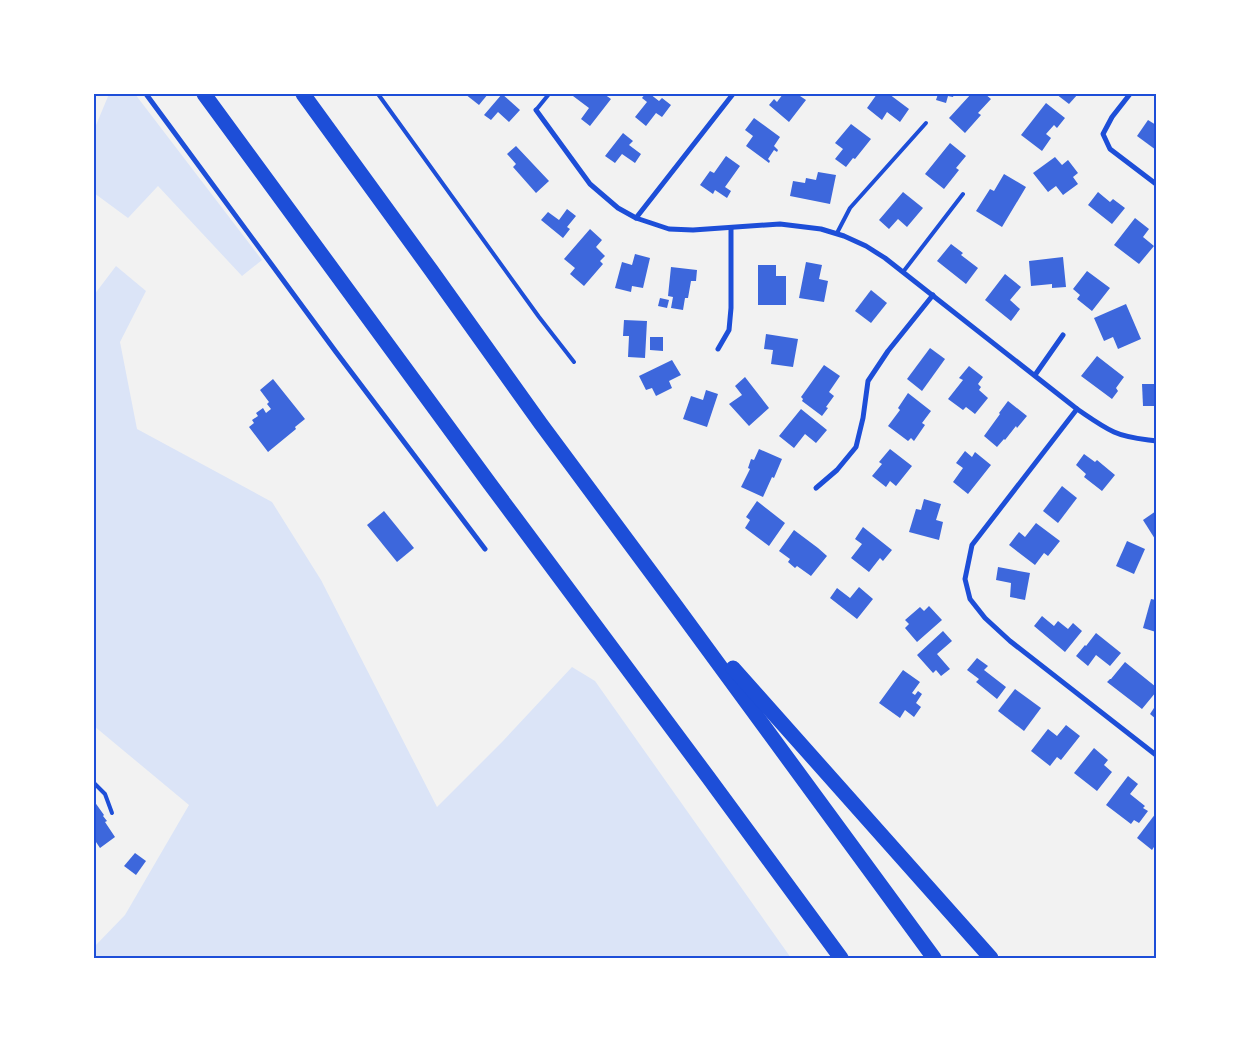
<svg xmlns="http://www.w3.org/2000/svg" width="1250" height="1052" font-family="Overpass,sans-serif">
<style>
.green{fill:#dbe4f7}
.building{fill:#3d67dc}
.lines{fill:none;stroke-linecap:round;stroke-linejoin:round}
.service{stroke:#1d4ed8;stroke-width:4}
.minor{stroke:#1d4ed8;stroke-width:5}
.motorway{stroke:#1d4ed8;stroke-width:15}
.neatline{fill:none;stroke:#1d4ed8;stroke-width:2}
</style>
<rect width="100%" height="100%" fill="#f2f2f2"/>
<g class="green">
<path d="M109 94H135L262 260 242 276 158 186 128 218 94 193V130Z"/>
<path d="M116 266 146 291 120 342 137 429 272 502 321 580 437 807 502 742 572 667 595 681 791 958H94V947L125 915 189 805 94 726V295Z"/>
</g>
<g class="building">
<path d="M465 94H488L479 105Z"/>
<path d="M502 94 520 110 509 122 498 112 491 120 484 115Z"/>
<path d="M574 94H604L611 99 590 126 581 119 589 108 573 96Z"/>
<path d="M645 94H650L659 101 662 98 671 105 662 117 656 113 646 126 635 117 647 102 642 98Z"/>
<path d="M783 94H802L800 96 806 100 789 122 769 105 774 99 777 102Z"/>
<path d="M877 94H889L909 109 900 122 887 112 882 120 867 108Z"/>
<path d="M938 94H954L953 97 948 96 946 103 936 100Z"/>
<path d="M971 94H985L991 99 978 113 981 115 965 133 949 118Z"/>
<path d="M1056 94H1078L1069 104Z"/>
<path d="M1046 103 1065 118 1057 128 1054 125 1046 134 1051 138 1042 151 1021 135Z"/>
<path d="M754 118 780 137 774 146 778 150 777 152 774 150 768 159 770 161 769 163 746 146 753 136 745 130Z"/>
<path d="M1148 120 1156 125V150L1137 136Z"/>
<path d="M851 124 871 139 855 159 853 158 846 167 835 159 843 149 835 143Z"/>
<path d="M623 133 633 141 629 145 641 154 635 163 622 154 615 163 605 156Z"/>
<path d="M950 143 966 156 956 168 959 170 944 189 925 174Z"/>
<path d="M516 146 549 181 536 193 513 167 516 164 507 154Z"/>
<path d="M726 156 740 166 725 187 731 191 727 198 715 190 713 194 700 185 710 171 714 173Z"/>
<path d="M1055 157 1062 165 1068 160 1078 173 1073 177 1078 184 1063 195 1056 186 1048 192 1033 173Z"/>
<path d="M818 172 836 175 830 204 790 196 793 181 805 183 806 178 816 180Z"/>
<path d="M1004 174 1026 187 1002 227 976 211 990 189 994 191Z"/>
<path d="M903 192 923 208 907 227 898 219 889 229 879 220Z"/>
<path d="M1098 192 1110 202 1113 199 1125 208 1112 224 1088 205Z"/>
<path d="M567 209 576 216 567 227 570 229 563 238 541 220 548 212 559 220Z"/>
<path d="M1135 218 1149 229 1143 237 1154 246 1139 264 1114 245Z"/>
<path d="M590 229 602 240 596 247 605 256 600 261 603 264 584 286 570 274 575 268 564 259Z"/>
<path d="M951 244 963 253 961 255 978 268 966 284 937 261Z"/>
<path d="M635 254 650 258 643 288 632 286 631 292 615 288 622 262 632 265Z"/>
<path d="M1063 257 1066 287 1052 288V284L1031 286 1029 261Z"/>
<path d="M806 262 822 265 819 279 828 281 824 302 799 298Z"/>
<path d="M758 265H776V276H786V305H758Z"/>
<path d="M671 267 697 270 696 281H691L688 298H685L683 310 671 308 673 297 668 296Z"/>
<path d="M1087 271 1110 288 1092 311 1077 299 1080 295 1073 289Z"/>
<path d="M1005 274 1021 287 1010 300 1020 309 1011 321 985 300Z"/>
<path d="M871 290 887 303 871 323 855 311Z"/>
<path d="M660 298 669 300 667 308 658 306Z"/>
<path d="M1126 304 1141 339 1118 349 1113 337 1104 341 1094 318Z"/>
<path d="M624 320 647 321 645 358 628 357 629 336H623Z"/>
<path d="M766 334 798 339 793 367 771 364 773 350 764 349Z"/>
<path d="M650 337H663V351L650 350Z"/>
<path d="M930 348 945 359 922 391 907 379Z"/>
<path d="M1097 356 1124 377 1116 388 1118 391 1112 399 1081 376Z"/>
<path d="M672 360 681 375 669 381 672 388 656 396 652 388 646 390 639 376Z"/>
<path d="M824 365 840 376 829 392 834 396 826 407 828 408 822 416 802 401 803 399 801 397Z"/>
<path d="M969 366 983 377 978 384 981 387 979 390 988 398 975 414 966 407 963 410 948 399 963 380 959 378Z"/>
<path d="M745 377 769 408 749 426 729 404 742 395 735 386Z"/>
<path d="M273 379 305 419 295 427 296 429 268 452 249 427 254 423 252 420 258 416 256 413 263 408 266 413 271 409 267 404 269 402 260 390Z"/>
<path d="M1142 384H1156V406H1143Z"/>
<path d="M706 390 718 394 707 427 683 419 691 396 703 400Z"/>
<path d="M908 393 931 411 922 423 925 425 914 441 911 438 908 441 888 426 900 410 898 408Z"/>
<path d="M1008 401 1027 416 1017 428 1016 426 1005 440 1004 439 997 447 984 436 1000 414 999 413Z"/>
<path d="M801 409 827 430 816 443 805 434 794 448 779 436Z"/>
<path d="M759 449 782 459 774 478 772 477 763 497 741 487 750 469 748 468 751 459 754 460Z"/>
<path d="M890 449 912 466 896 486 890 481 886 487 872 476 882 464 879 462Z"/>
<path d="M965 451 972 457 975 452 991 465 968 494 953 482 963 468 956 463Z"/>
<path d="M1084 454 1095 462 1097 460 1115 475 1102 491 1084 477 1086 474 1076 465Z"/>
<path d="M1062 486 1077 498 1058 523 1043 511Z"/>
<path d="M924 499 941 504 936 520 943 522 939 540 909 532 916 509 921 510Z"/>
<path d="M757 501 785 523 769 546 745 528 750 520 746 517Z"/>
<path d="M384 511 414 548 397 562 367 525Z"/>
<path d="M1156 511V538L1155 539 1143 520Z"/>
<path d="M1036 523 1060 541 1048 556 1044 553 1035 565 1009 545 1019 532 1025 537Z"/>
<path d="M863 527 892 550 883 561 880 558 869 572 851 558 862 544 855 539Z"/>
<path d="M794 530 818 548 827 556 811 576 797 566 795 568 788 562 790 559 779 551Z"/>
<path d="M1127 541 1145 549 1134 574 1116 566Z"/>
<path d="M998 567 1030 573 1025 600 1010 597 1011 583 996 580Z"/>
<path d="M859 587 873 599 857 619 830 598 837 588 850 598Z"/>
<path d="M1151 599 1156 600V632L1143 628Z"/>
<path d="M929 606 942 620 917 642 905 628 909 624 905 620 920 607 924 611Z"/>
<path d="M1042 616 1054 626 1058 621 1068 629 1073 623 1082 631 1065 652 1034 626Z"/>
<path d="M943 631 952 641 937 654 950 669 941 676 936 670 933 673 917 655Z"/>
<path d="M1096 633 1121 653 1110 666 1096 655 1088 666 1076 656 1085 645 1086 646Z"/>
<path d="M977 658 988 666 984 670 1006 687 997 699 976 682 979 679 967 670Z"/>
<path d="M1125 662 1156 687V692L1142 709 1107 682 1110 679H1111Z"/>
<path d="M903 670 920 682 912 693 915 695 918 691 922 694 916 703 921 707 914 717 905 710 900 718 879 703Z"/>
<path d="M1015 689 1041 708 1024 731 998 711Z"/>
<path d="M1156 705V719L1150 714Z"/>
<path d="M1066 725 1080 736 1061 760 1057 757 1050 766 1031 751 1048 729 1057 736Z"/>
<path d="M1094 748 1108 760 1104 765 1112 772 1097 791 1074 773Z"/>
<path d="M1128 776 1138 784 1130 794 1145 806 1143 808 1148 811 1139 823 1134 820 1131 824 1106 805Z"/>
<path d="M94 801 104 815 103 816 107 821 105 822 115 837 100 848 94 839Z"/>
<path d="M1156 813V844L1152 850 1137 838Z"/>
<path d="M135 853 146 861 136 875 124 866Z"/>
</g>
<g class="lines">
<g class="service">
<path d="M378 94 539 317 574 362"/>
<path d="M536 110 549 94"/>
<path d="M837 233 850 208 926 123"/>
<path d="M903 272 963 194"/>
<path d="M94 783 105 794 112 813"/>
</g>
<g class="minor">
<path d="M146 94 336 352 485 549"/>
<path d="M1130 94 1112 117 1103 134 1110 149 1156 184"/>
<path d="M536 110 590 184 618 208 636 218 669 229 693 230 780 224 821 229 844 236 866 246 885 258 1077 409C1089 417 1101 426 1114 432 1127 438 1142 439 1156 441"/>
<path d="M636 218 733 94"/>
<path d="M718 349 729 330 731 308V228"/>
<path d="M1035 375 1063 335"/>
<path d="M1077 409 972 545 965 579 970 599 985 618 1010 641 1156 755"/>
<path d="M816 488 837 470 856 447 863 418 868 381 888 351 933 295"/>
</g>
<g class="motorway">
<path d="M204 94 490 484 708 777 841 958"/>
<path d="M303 94 431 270 541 424 673 602 934 958"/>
<path d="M733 668 991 958"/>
</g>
</g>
<rect width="1250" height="1052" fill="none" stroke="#ffffff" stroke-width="190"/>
<rect x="95" y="95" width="1060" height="862" class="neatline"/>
</svg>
